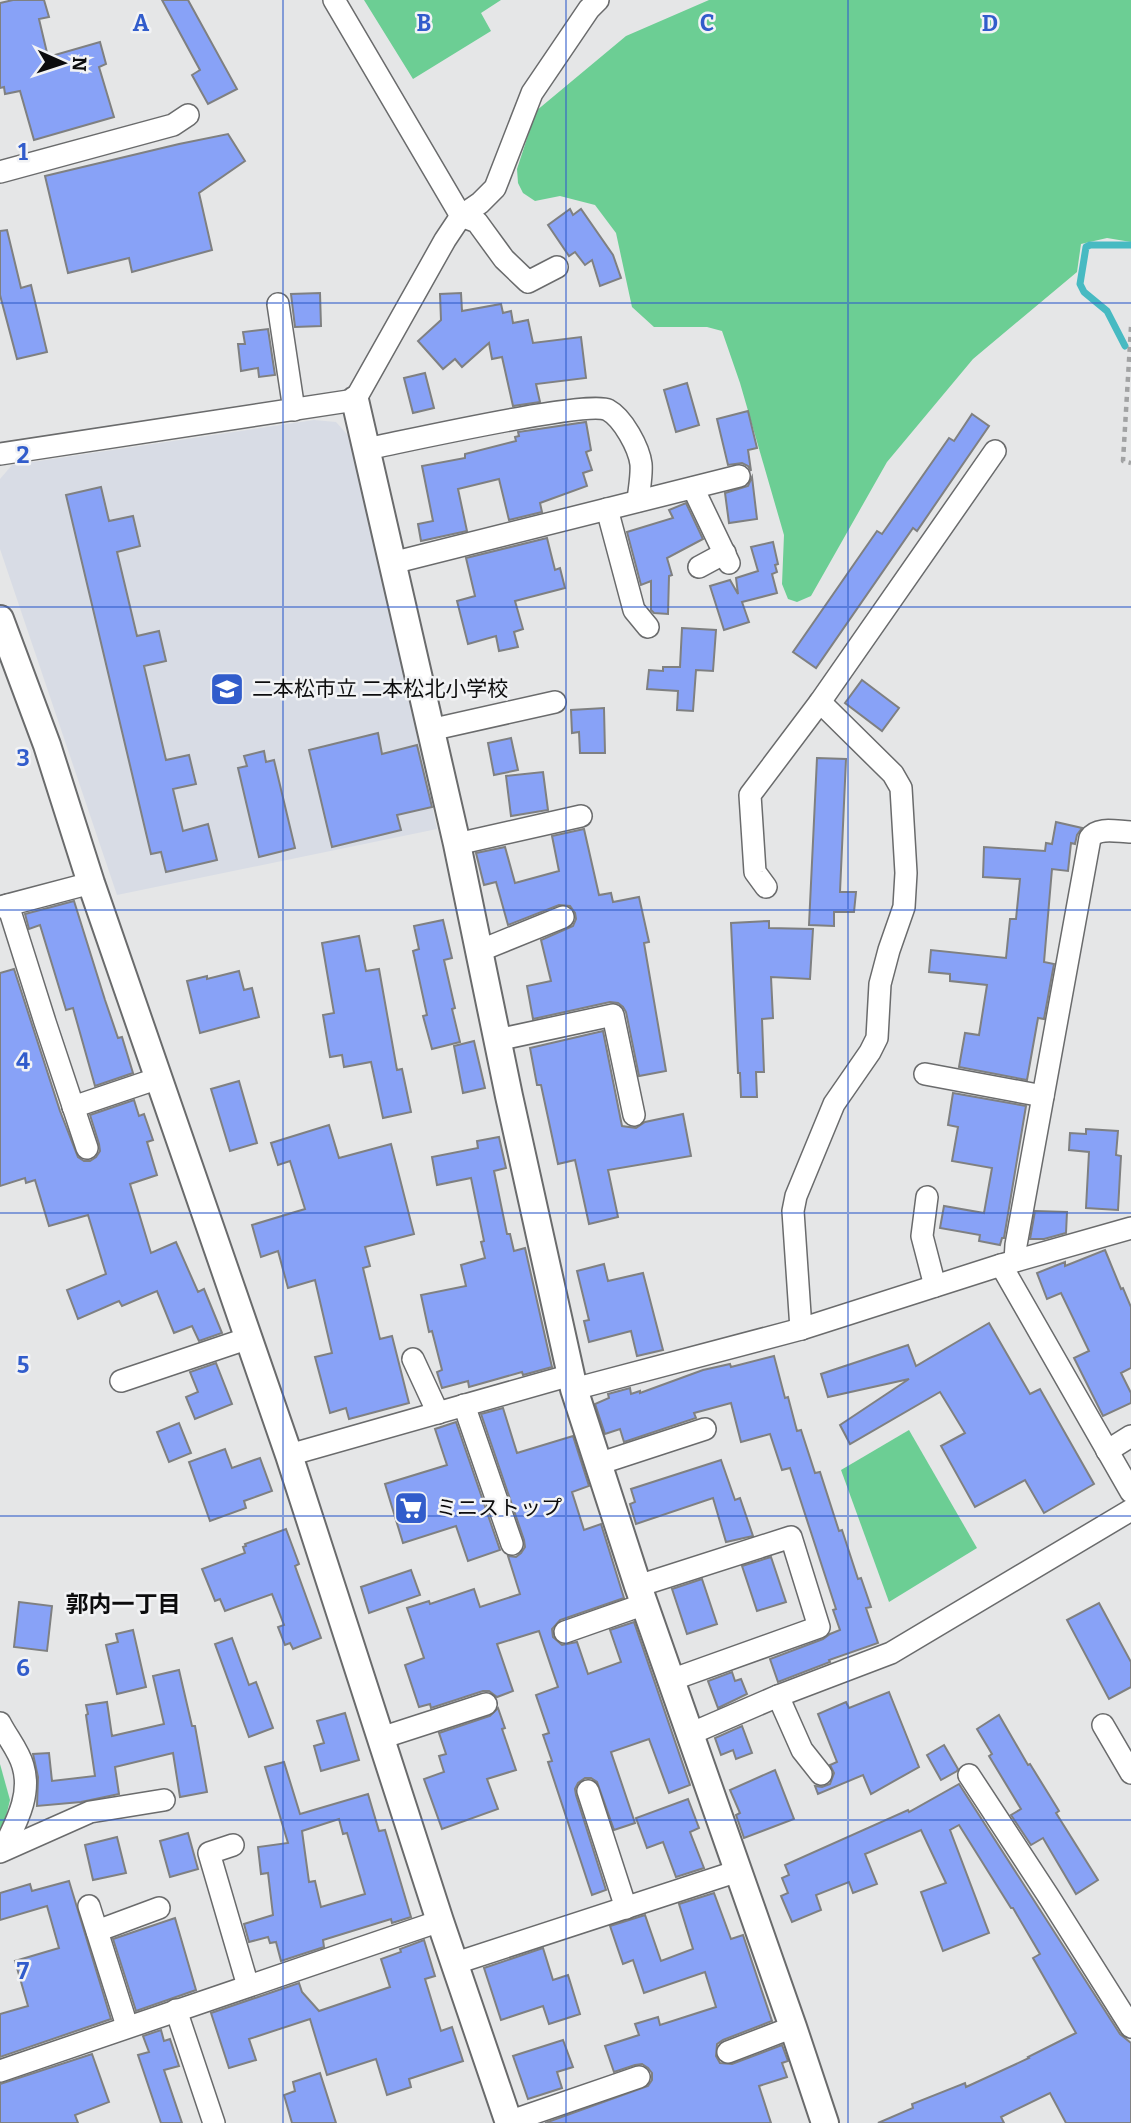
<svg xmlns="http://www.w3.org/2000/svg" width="1131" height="2123" font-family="Bitter,'Noto Sans JP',serif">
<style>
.built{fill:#d8dce5}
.green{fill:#6cce94}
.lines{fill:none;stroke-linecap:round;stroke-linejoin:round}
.stream{stroke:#47bac2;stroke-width:7}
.building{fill:#88a2f7;stroke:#7f8081;stroke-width:2;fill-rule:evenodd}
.minor-casing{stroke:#6a6b6c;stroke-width:24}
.tertiary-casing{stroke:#6a6b6c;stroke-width:30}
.path{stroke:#a1a2a3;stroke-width:4.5;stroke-dasharray:5 5;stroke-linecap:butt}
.minor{stroke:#fff;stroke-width:21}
.tertiary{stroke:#fff;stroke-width:26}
.grid{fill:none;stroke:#315ccb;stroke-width:2;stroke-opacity:0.55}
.labels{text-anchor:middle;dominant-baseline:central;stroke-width:5;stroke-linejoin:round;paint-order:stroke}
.poi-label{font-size:21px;fill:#0c0c0d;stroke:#f2f3f5;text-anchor:start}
.neighbourhood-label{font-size:23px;font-weight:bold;fill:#0c0c0d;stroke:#f2f3f5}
.grid-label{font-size:23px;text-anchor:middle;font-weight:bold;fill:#315ccb;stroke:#f2f3f5;stroke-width:5;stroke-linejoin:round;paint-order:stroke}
</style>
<rect width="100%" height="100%" fill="#e5e6e7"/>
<path class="built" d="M314 420 336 422 354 442 437 829 117 895 0 549V479L12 465Z"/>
<g class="green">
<path d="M364 0H501L481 13 491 31 413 79Z"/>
<path d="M709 0H1131V242L1107 238 1081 244 1077 272 973 359 887 462 811 596 797 602 788 599 782 584 784 535 740 383 722 331 707 327H654L632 307 616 233 595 205 560 196 535 201 523 193 518 183 517 169 536 111 626 36Z"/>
<path d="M909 1430 977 1548 889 1602 841 1470Z"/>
<path d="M0 1764 10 1800 3 1829 0 1832Z"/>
</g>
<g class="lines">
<path class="stream" d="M1125 346 1107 311 1084 292 1080 284 1086 247 1090 245H1131"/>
</g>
<g class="building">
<path d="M13 0H44L49 17 39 19 48 57 100 42 106 64 99 67 114 117 34 140 20 91 5 94 4 87 0 88V3Z"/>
<path d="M162 0H188L237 89 208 104 192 75 200 70Z"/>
<path d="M228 134 245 161 199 193 212 250 132 272 129 258 68 273 45 176 179 144Z"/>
<path d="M570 209 573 215 581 209 613 255 621 278 600 286 592 260 585 265 575 252 569 256 548 225Z"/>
<path d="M7 230 21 288 31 285 47 352 17 359 0 295V231Z"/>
<path d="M320 293 321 326 295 327 291 294Z"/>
<path d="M461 293 462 311 501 304 503 313 511 311 513 323 528 320 533 343 581 337 586 378 536 384 540 402 513 406 502 357 492 359 489 343 462 367 455 359 443 369 418 341 441 320 440 294Z"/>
<path d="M268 329 275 375 259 377 258 368 241 371 238 344H245L243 332Z"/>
<path d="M425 373 434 408 413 413 404 378Z"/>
<path d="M687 383 699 425 676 432 664 390Z"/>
<path d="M748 411 757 448 748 450 751 471 748 466 742 463 728 465 717 419Z"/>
<path d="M972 414 989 426 917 531 913 528 816 668 793 652 877 531 882 534 949 438 954 441Z"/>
<path d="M586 422 591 450 586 452 592 470 583 473 587 486 540 503 542 512 509 520 499 479 458 489 467 531 421 541 418 524 433 521 422 466 465 458V454L516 441 515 437 519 436 518 432Z"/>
<path d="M752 477 757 519 729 523 725 493 748 486Z"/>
<path d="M101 487 109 521 133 516 140 546 117 552 137 636 159 631 166 661 144 666 166 760 189 755 196 784 173 789 183 831 208 824 217 860 166 872 161 852 151 854 66 495Z"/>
<path d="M686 503 703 539 667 558 672 575 669 576 668 614 654 613 651 610V581L641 585 627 532 673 518 669 510Z"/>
<path d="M547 538 555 570 560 568 565 588 515 601 523 629 514 632 518 647 499 651 496 636 468 644 457 601 475 596 466 558Z"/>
<path d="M773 542 778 564 775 565 777 572 772 574 777 593 742 602 749 622 724 630 710 586 730 580 738 594 736 578 758 571 751 547Z"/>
<path d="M682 628 716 630 713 671 696 670 693 711 677 710 678 691 647 689 649 670 663 671V667H680Z"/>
<path d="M862 680 899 708 882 731 845 703Z"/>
<path d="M604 708 605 753H580L579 732 572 733 571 710Z"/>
<path d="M378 733 382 754 417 745 432 807 397 815 401 830 332 847 309 750Z"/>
<path d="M511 738 518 770 494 775 488 743Z"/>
<path d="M264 751 266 762 274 760 295 848 259 857 238 768 247 766 244 756Z"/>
<path d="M817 758 846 759 840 892H856L854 912H834V926L809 925Z"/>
<path d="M543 772 548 810 511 816 506 776Z"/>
<path d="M1056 822 1082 828 1077 835 1075 844 1071 843 1068 871 1052 869 1044 962 1054 964 1044 1019 1038 1018 1027 1080 959 1067 965 1033 979 1035 987 985 950 981V974L929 972 931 950 1006 958 1010 919H1016L1020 879 983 877 984 847 1045 851 1046 843 1052 844Z"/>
<path d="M584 829 599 895 611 893 613 902 639 897 649 942 644 943 666 1071 639 1076 626 1012 623 1007 618 1003 610 1002 533 1019 527 986 551 981 541 940 573 926 576 919 575 913 570 906 559 905 508 925 496 882 484 885 476 853 505 847 515 883 559 871 552 836Z"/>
<path d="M74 901 105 1000 118 1038 122 1037 133 1073 95 1086 73 1008 66 1010 40 925 29 929 25 914Z"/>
<path d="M443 920 452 958 444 960 455 1008 452 1009 460 1042 432 1049 423 1016 427 1015 413 951 419 949 414 926Z"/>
<path d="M769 921V928L813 929 810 979 771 977 773 1018 762 1019 764 1072H756L757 1097H741L740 1073H738L731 923Z"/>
<path d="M359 936 366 971 379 969 397 1070 402 1069 411 1112 383 1118 371 1062 344 1067 342 1055 330 1057 323 1015 334 1013 322 943Z"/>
<path d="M14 969 60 1111 78 1157 84 1161H90L96 1157 100 1151 99 1144 90 1115 134 1100 139 1116 144 1114 153 1140 147 1142 157 1175 130 1184 151 1253 176 1242 198 1292 204 1289 222 1333 199 1341 192 1326 174 1333 157 1291 122 1306 119 1301 78 1319 67 1290 106 1274 88 1215 49 1226 35 1180 26 1183 25 1178 0 1186V973Z"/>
<path d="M239 971 244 990 252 988 259 1017 200 1033 187 981 207 976V979Z"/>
<path d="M603 1031 622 1126 636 1128 645 1122 683 1114 691 1156 608 1170 618 1217 589 1224 575 1160 558 1164 541 1085H537L530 1048Z"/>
<path d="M474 1041 485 1088 463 1093 454 1046Z"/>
<path d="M239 1081 257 1143 230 1151 211 1089Z"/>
<path d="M953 1093 1026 1106 1004 1238H1002L1000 1245 979 1241 980 1235 940 1228 944 1206 984 1213 992 1168 952 1161 958 1127 948 1125Z"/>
<path d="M329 1125 339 1158 391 1144 414 1234 365 1247 370 1266 363 1268 380 1339 392 1336 409 1403 349 1419 346 1408 330 1413 315 1357 332 1353 315 1280 288 1288 278 1251 261 1257 252 1225 305 1209 290 1161 278 1165 271 1143Z"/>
<path d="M1086 1129 1118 1131 1116 1155 1121 1156 1118 1210 1086 1208 1089 1152 1069 1150 1070 1133 1086 1134Z"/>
<path d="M499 1137 506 1168 494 1171 507 1234H510L514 1251 525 1248 552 1367 523 1375 522 1372 469 1387 468 1381 442 1388 437 1372 442 1370 432 1331 429 1332 421 1295 466 1286 461 1265 485 1258 481 1242 484 1241 471 1178 437 1185 432 1157 478 1148 477 1141Z"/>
<path d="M1035 1211 1067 1212 1066 1233 1044 1239H1030Z"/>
<path d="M1105 1250 1121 1289 1123 1288 1131 1307V1368L1121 1373 1131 1393V1403L1103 1416 1074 1358 1089 1351 1061 1293 1047 1299 1037 1273 1065 1262V1266Z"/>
<path d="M604 1264 608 1281 643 1273 663 1350 637 1356 631 1331 589 1342 584 1321 589 1320 577 1271Z"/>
<path d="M989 1323 1030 1394 1040 1389 1094 1484 1044 1513 1025 1480 975 1507 941 1446 965 1433 940 1392 850 1444 840 1425 909 1379 828 1397 821 1374 908 1345 916 1366Z"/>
<path d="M774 1356 785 1398 788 1397 797 1431 801 1430 815 1473 820 1472 839 1531 842 1530 858 1579 861 1578 871 1607 866 1608 878 1643 829 1660 830 1662 778 1682 770 1659 823 1639 830 1634 840 1630 833 1610 836 1609 790 1468 782 1470 770 1434 741 1442 731 1403 694 1413 696 1418 624 1442 620 1429 605 1434 595 1404 609 1398 608 1394 630 1388 631 1394 640 1391V1393L703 1370 730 1364 731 1367Z"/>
<path d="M216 1363 232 1404 195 1419 186 1397 198 1392 190 1372Z"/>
<path d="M503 1408 517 1453 573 1436 589 1486 572 1492 584 1530 601 1524 624 1598 560 1620 552 1629 553 1637 562 1645 577 1642 588 1674 621 1662 610 1630 634 1622 690 1785 669 1793 649 1739 611 1752 635 1823 614 1830 597 1782 591 1778H585L578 1783 575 1789 576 1795 606 1890 592 1895 548 1762 552 1761 543 1735 549 1733 536 1695 558 1687 539 1631 497 1644 513 1691 497 1697 489 1691H483L431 1708 430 1704 419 1707 405 1665 424 1658 407 1608 429 1601 430 1604 474 1589 480 1607 520 1594 508 1556 516 1557 521 1553 525 1547 524 1540 481 1414Z"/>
<path d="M456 1422 500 1550 468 1561 456 1526 403 1543 385 1484 447 1465 435 1429Z"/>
<path d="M179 1423 191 1453 169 1462 157 1432Z"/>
<path d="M225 1449 232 1468 260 1458 272 1491 244 1501 246 1508 210 1521 189 1462Z"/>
<path d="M721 1460 735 1500 740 1498 753 1536 726 1542 713 1498 636 1524 630 1504 635 1502 631 1489Z"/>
<path d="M286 1529 299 1564 295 1566 321 1638 293 1649 290 1643 285 1645 278 1627 284 1625 272 1594 225 1611 220 1599 215 1601 202 1569 245 1553 243 1547 246 1546 245 1544Z"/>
<path d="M771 1557 786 1602 757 1611 742 1566Z"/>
<path d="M411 1570 420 1595 369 1613 361 1587Z"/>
<path d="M702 1579 717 1624 687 1634 672 1589Z"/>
<path d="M19 1602 52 1606 47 1651 14 1647Z"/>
<path d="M1099 1603 1131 1662V1687L1109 1699 1067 1620Z"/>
<path d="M133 1630 146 1687 117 1694 106 1645 118 1642 116 1634Z"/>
<path d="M232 1638 249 1685 256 1682 273 1728 249 1737 215 1644Z"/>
<path d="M179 1670 192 1726H195L207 1792 180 1797 173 1753 115 1767 119 1794 81 1802 37 1806 38 1777 33 1754 49 1753 52 1781 95 1776 86 1715 88 1714 86 1705 107 1702 112 1736 164 1724 153 1676Z"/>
<path d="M732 1672 735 1681 741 1679 747 1694 718 1708 708 1681Z"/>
<path d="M889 1692 919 1767 871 1794 863 1775 818 1794 815 1786 822 1787 830 1784 834 1773 830 1765 837 1762 818 1714 846 1702 849 1708Z"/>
<path d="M498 1708 505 1728 502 1729 516 1770 487 1779 498 1809 442 1829 424 1779 444 1772 439 1756 446 1754 439 1733 490 1716Z"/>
<path d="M345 1713 359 1760 321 1771 314 1746 324 1743 317 1721Z"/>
<path d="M999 1715 1028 1765 1030 1764 1059 1811 1056 1813 1098 1880 1076 1894 1043 1838 1031 1845 1011 1815 1021 1809 989 1756 992 1754 977 1729Z"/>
<path d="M742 1726 752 1753 736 1759 733 1750 721 1755 715 1738Z"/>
<path d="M944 1745 958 1769 957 1771 941 1780 927 1755Z"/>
<path d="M284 1762 300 1814 368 1794 379 1831 385 1830 411 1917 392 1923 391 1919 323 1940 324 1947 281 1961 276 1942 270 1943 268 1937 249 1942 244 1924 273 1915 268 1873 261 1874 258 1847 288 1843 265 1767ZM339 1819 343 1834 347 1833 365 1894 321 1907 315 1881 309 1882 302 1831Z"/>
<path d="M775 1770 794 1819 744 1838 736 1815 740 1813 730 1790Z"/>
<path d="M959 1784 1120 2034 1131 2043V2123H1066L1050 2093 1001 2117 1004 2123H878L913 2108 912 2104 965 2083 966 2087 1029 2058 1028 2057 1076 2033 1033 1958 1040 1954 1013 1908H1011L959 1825 950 1830 989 1933 943 1951 921 1892 946 1883 921 1830 865 1854 877 1884 853 1893 849 1882 816 1895 821 1910 792 1922 781 1896 788 1893 782 1878 789 1875 785 1865 908 1810 909 1812Z"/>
<path d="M688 1799 699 1828 690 1832 704 1868 676 1877 663 1842 647 1848 636 1818Z"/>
<path d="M188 1833 198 1869 170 1877 160 1841Z"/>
<path d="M117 1837 126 1873 93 1880 85 1845Z"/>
<path d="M69 1881 111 2019 0 2057V2014L28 2006 15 1961 59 1948 47 1906 0 1920V1893L30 1884 32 1891Z"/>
<path d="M714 1893 731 1939 743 1935 772 2021 723 2040 717 2044 716 2056 720 2063 732 2064 782 2045 788 2061 782 2063 787 2077 759 2086 771 2123H545L648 2086 652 2080V2073L648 2068 642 2064 635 2065 614 2072 605 2046 639 2035 635 2024 658 2017 660 2025 716 2007 705 1972 644 1993 633 1960 623 1964 610 1926 645 1915 661 1961 693 1949 679 1904Z"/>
<path d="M175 1918 196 1990 136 2011 113 1939Z"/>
<path d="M424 1940 435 1976 425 1979 441 2031 452 2027 463 2061 409 2079 411 2087 387 2095 376 2059 327 2075 310 2019 249 2039 256 2060 229 2068 211 2013 299 1983 302 1992 319 2011 390 1987 381 1959 401 1952 400 1949Z"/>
<path d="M543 1948 553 1980 568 1975 580 2014 549 2024 543 2006 501 2020 484 1968Z"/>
<path d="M161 2030 164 2041 170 2039 179 2066 164 2070 182 2123H161L138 2055 149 2052 143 2036Z"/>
<path d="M563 2040 573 2067 557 2072 562 2088 528 2099 513 2056Z"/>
<path d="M92 2054 109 2102 75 2115 78 2123H0V2084Z"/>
<path d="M320 2073 336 2123H292L284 2095 295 2091 293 2082Z"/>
</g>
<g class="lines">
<g class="minor-casing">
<g id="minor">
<path d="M334 0 461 216 477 222 504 259 528 282 557 267"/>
<path d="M0 172 173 125 188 115"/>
<path d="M278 304 294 410"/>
<path d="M366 449C402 442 587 400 608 410 623 418 639 448 641 464 642 476 639 489 638 501"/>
<path d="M0 454 355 400 445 240 461 216 480 203 495 188 532 93 589 9 598 0"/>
<path d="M693 488 729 563"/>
<path d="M607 509 634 610 648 627"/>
<path d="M392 563 739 476"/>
<path d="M699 567 725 553"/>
<path d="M430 730 555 702"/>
<path d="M457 844 581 816"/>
<path d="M766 887 755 872 750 795 820 702 995 451"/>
<path d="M8 905 45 1022 87 1148"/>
<path d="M0 907 91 883"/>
<path d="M479 951 563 917"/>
<path d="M497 1040 613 1015 634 1115"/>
<path d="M925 1074 1043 1096"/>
<path d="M73 1107 159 1078"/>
<path d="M927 1197 922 1236 935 1286"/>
<path d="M1015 1261 1016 1245 1090 838C1098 826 1118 832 1131 832"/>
<path d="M1001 1265 1131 1492"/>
<path d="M801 1329 793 1211 796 1196 834 1104 870 1052 877 1038 880 984 889 950 904 907 906 873 901 788 893 774 820 702"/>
<path d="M413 1359 438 1413"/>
<path d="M121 1381 249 1338"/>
<path d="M574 1389 801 1329 1001 1265 1131 1228"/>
<path d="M464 1405 512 1544"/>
<path d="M1107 1451 1131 1436"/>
<path d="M289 1455 571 1375"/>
<path d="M598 1464 705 1429"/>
<path d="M638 1586 791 1537 819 1627 671 1680"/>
<path d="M565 1632 645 1604"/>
<path d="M778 1696 802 1750 821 1774"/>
<path d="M0 1723C7 1737 19 1751 23 1766 32 1796 15 1824 3 1850"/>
<path d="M1103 1725 1131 1773"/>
<path d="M690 1734 778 1696 891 1653 1131 1510"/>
<path d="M381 1738 486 1704"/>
<path d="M969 1775 1049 1897 1131 2027"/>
<path d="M588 1791 626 1908"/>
<path d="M233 1845 209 1853 248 1986"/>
<path d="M0 1852 90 1812 164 1800"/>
<path d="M89 1906 127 2026"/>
<path d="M97 1931 159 1908"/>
<path d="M456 1963 738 1871"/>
<path d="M176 2010 214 2123"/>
<path d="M728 2052 793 2027"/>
<path d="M0 2071 440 1921"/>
<path d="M508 2122 639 2077"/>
</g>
</g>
<g class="tertiary-casing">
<g id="tertiary">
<path d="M355 400 457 844 509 1096 574 1389 638 1586 793 2027 825 2123"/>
<path d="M0 619 47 745 91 883 289 1455 440 1921 509 2123"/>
</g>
</g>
<path class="path" d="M1131 327 1123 461 1131 463"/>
<use href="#minor" class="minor"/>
<use href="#tertiary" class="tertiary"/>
</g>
<path class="grid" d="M283 0V2123M566 0V2123M848 0V2123M0 303H1131M0 607H1131M0 910H1131M0 1213H1131M0 1516H1131M0 1820H1131"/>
<defs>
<g id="school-square" transform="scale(1.75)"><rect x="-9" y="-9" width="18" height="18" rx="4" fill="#315ccb" stroke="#f2f3f5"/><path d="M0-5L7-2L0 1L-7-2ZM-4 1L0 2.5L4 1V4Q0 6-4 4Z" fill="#fff"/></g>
<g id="supermarket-square" transform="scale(1.75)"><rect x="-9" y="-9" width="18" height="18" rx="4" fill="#315ccb" stroke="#f2f3f5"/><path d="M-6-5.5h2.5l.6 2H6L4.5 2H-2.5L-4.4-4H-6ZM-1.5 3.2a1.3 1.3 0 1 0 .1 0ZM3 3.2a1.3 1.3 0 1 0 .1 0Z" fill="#fff"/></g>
</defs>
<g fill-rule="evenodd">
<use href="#school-square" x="227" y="689"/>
<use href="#supermarket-square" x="411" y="1508"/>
</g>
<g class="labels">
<g class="poi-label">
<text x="252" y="689">二本松市立 二本松北小学校</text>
<text x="436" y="1508">ミニストップ</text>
</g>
<g class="neighbourhood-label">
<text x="123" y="1604">郭内一丁目</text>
</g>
</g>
<g class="grid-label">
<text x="141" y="31">A</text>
<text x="424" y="31">B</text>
<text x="707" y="31">C</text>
<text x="990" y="31">D</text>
<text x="23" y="160">1</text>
<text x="23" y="463">2</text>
<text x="23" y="766">3</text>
<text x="23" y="1069">4</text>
<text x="23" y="1373">5</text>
<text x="23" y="1676">6</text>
<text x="23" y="1979">7</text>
</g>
<g transform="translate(63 63) rotate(93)" stroke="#f2f3f5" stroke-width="5" paint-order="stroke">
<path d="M0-5L12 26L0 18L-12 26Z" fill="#0c0c0d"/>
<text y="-10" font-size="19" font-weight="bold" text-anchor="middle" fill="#0c0c0d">N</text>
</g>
</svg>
